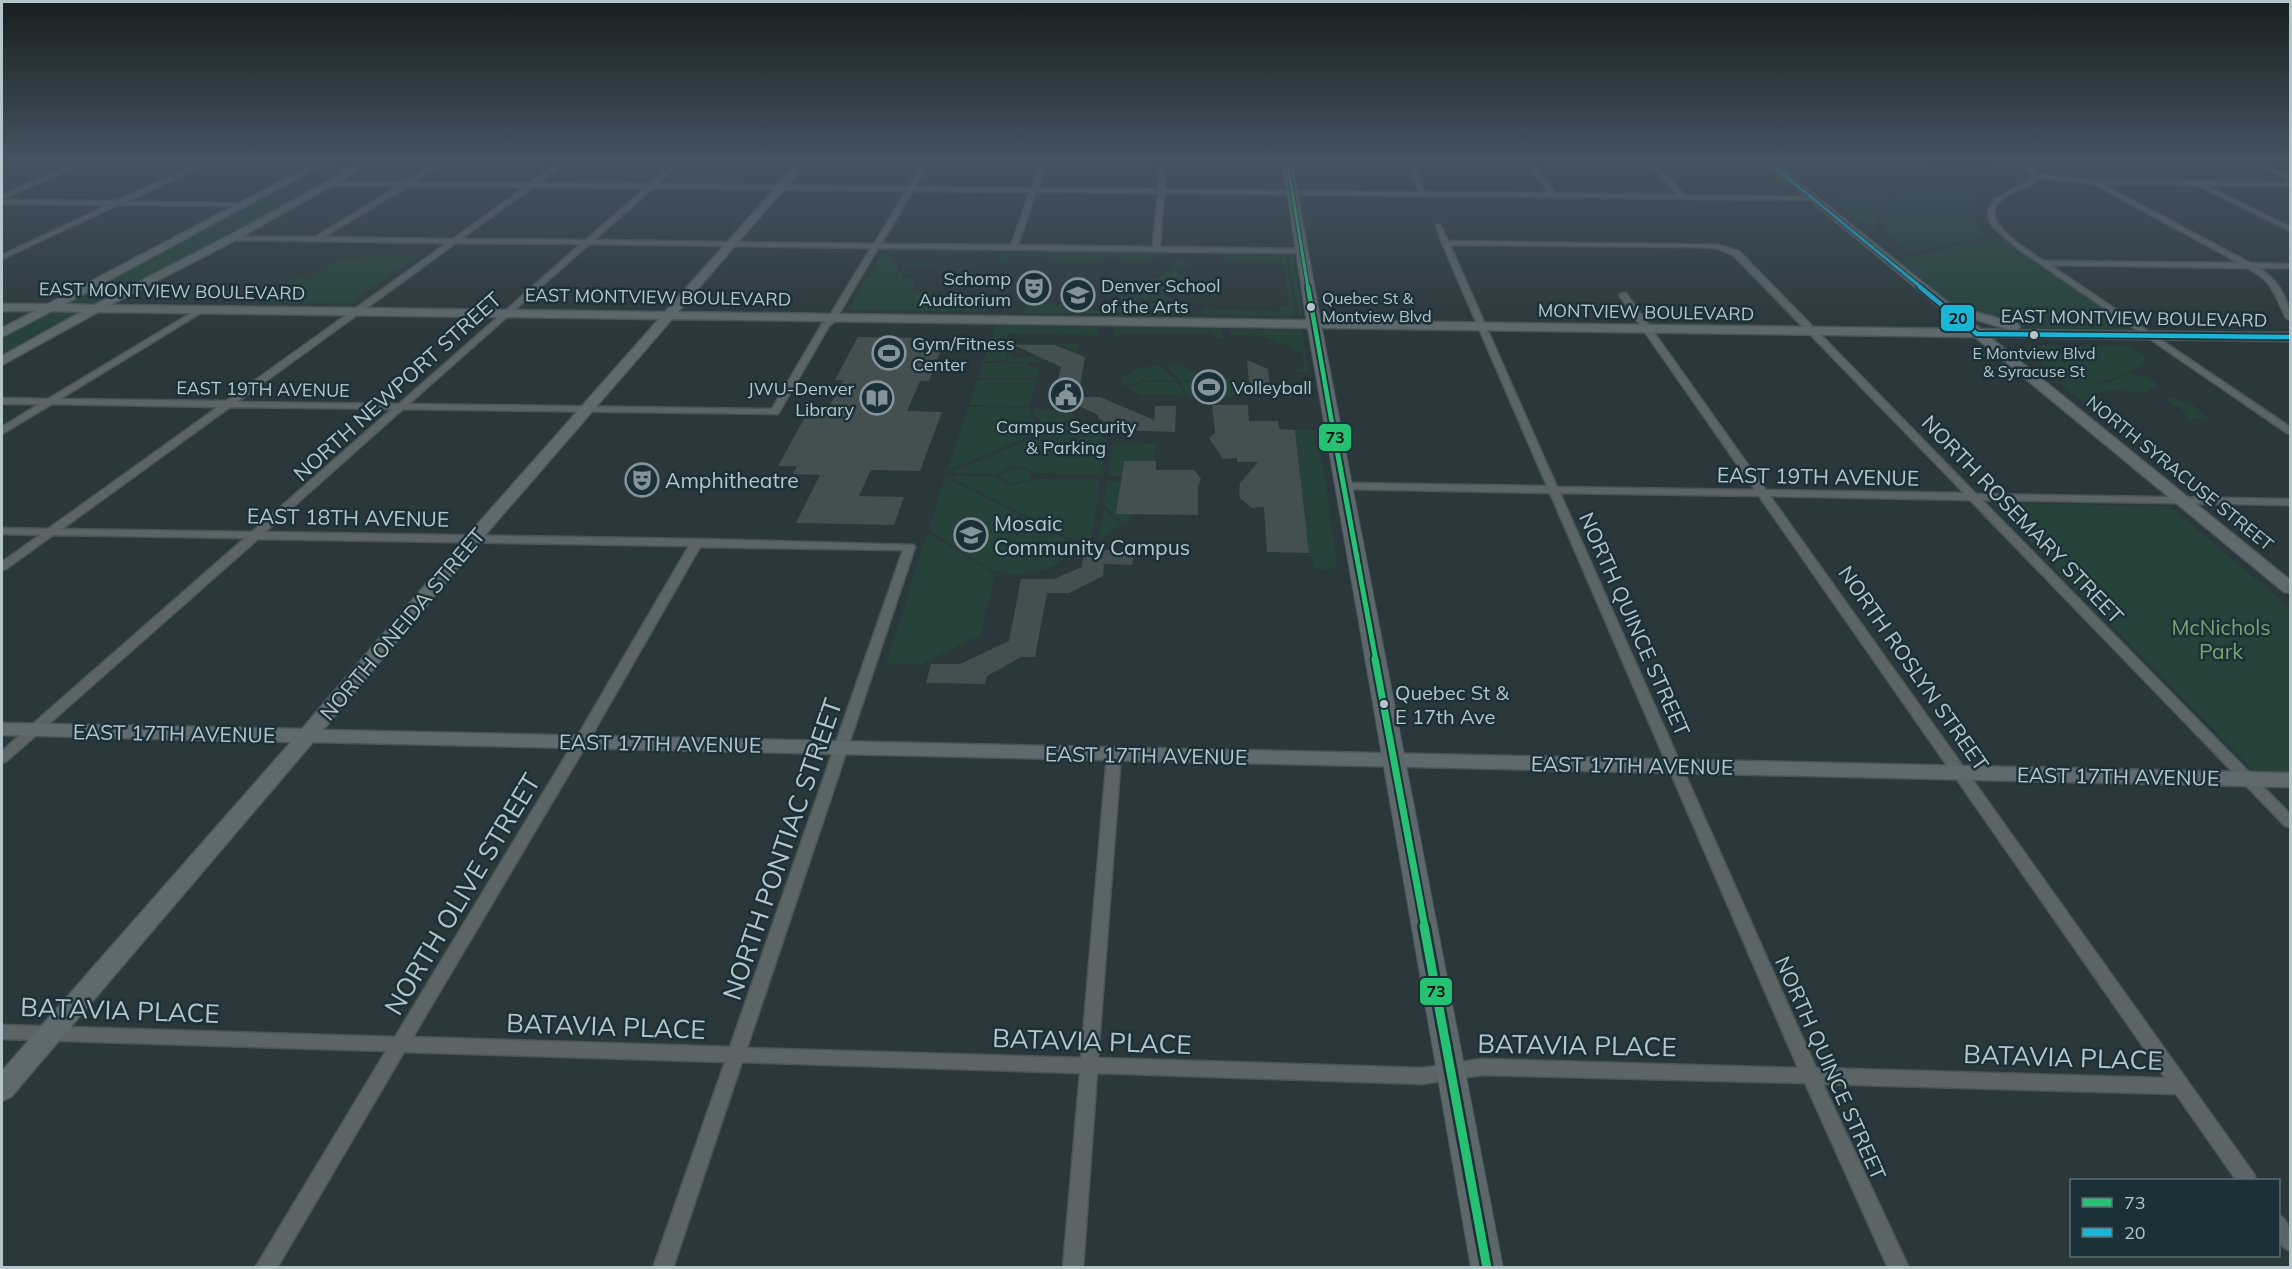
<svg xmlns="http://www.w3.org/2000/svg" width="2292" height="1269" font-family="Mulish,sans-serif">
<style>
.green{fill:#26423b}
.building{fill:#444f52}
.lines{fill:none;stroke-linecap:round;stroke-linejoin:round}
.street-casing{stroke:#4a5558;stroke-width:3}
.secondary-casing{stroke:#4a5558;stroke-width:3}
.primary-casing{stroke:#485457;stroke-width:2}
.street{fill:#5b6568;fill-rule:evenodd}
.secondary{fill:#5e6a6d;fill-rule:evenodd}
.primary{fill:#5d686a;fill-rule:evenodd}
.bus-1-far4-casing{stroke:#1c3137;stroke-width:5}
.bus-1-far3-casing{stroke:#1c3137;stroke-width:8}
.bus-1-far2-casing{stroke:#1c3137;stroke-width:9}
.bus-1-far1-casing{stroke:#1c3137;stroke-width:11}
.bus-1-casing{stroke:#1c3137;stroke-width:14}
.bus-2-far1-casing{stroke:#1c3137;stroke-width:5}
.bus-2-casing{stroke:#1c3137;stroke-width:8}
.bus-1-far4{stroke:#26c172;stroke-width:3}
.bus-1-far3{stroke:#26c172;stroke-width:4.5}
.bus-1-far2{stroke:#26c172;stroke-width:5}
.bus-1-far1{stroke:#26c172;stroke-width:7}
.bus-1{stroke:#26c172;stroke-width:9}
.bus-2-far1{stroke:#1ab6d8;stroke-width:3}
.bus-2{stroke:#1ab6d8;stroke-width:4.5}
.bus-dot{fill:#b4c6cc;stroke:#1c3137;stroke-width:2}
.labels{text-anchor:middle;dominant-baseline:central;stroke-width:5;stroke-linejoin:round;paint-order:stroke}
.far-bus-label{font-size:16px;fill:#b4c6cc;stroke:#1c3137;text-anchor:start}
.far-poi-label{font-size:18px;fill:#b4c6cc;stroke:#1c3137;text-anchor:start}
.far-street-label{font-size:18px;fill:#b4c6cc;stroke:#1c3137}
.bus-label{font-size:20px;fill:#b4c6cc;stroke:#1c3137;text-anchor:start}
.street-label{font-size:21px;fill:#b4c6cc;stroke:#1c3137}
.poi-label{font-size:21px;fill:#b4c6cc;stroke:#1c3137;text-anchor:start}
.park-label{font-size:21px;fill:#78a470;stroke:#1c3137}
.near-street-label{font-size:26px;fill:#b4c6cc;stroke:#1c3137}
.line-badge{stroke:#1c3137;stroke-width:2}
.pale-badge-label{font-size:16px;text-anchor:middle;font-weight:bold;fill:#111}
</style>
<rect width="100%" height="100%" fill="#2a383b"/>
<g class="green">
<path d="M334 160H367L191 256 100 303 67 302Z"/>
<path d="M1917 160H2020L2032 168 2014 166 2017 170V176C1996 197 1949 192 1987 236L1910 253C1893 242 1883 232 1879 212 1899 167 1980 189 2004 165 1996 165 1987 171 1978 173 1938 181 1910 179 1876 204L1875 223 1880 236 1827 195 1873 192 1927 167Z"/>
<path d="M2004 235 2148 336 2078 335 2001 324 1955 309 1891 262Z"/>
<path d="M884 249 993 251 991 254 985 255 984 253 942 252 939 255 938 252H897L895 254H887L885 257 893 258 891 262 899 263 894 278H915L913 292H931L930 301 980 302 987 307 985 312 848 310 867 278H889L869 277Z"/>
<path d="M1004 251 1186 252 1189 253 1155 256V260L1099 258V261L1053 262V260C1038 256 1022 255 1007 257V263L904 266 903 277H898L903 262H991L1003 260 997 257Z"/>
<path d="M1205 253 1286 254 1295 313 1292 315 1295 317 1206 316 1260 315 1203 314V308L1208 306 1218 310 1280 311V307L1290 306 1283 263H1274L1273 260H1222V255Z"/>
<path d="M375 254 418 256 350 303H262L263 298 294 277 309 278 336 260H361Z"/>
<path d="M1288 254H1293L1303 317 1298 314Z"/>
<path d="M1179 259 1190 264 1184 268H1176L1183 269 1178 270V274L1184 275 1183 280 1161 282 1143 278H1159L1169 269H1174L1170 268Z"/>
<path d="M1133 287 1177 300 1121 299 1122 294H1141Z"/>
<path d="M161 293 208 294 191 302 150 300Z"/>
<path d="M1101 303H1177L1184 306 1183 313H1021V310L1034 304 1085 305 1084 309 1100 310Z"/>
<path d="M47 313H79L2 355V337Z"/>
<path d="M995 326 1100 327 1097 338 1093 337V335L1008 333 1004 341H990Z"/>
<path d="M1115 327 1221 328 1222 339 1214 338 1213 333H1120L1119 338 1113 336Z"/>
<path d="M1230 329 1302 330 1309 372H1295L1294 370 1304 367 1301 352 1265 337 1231 335Z"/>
<path d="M989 343 1009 345 1004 362 983 361Z"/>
<path d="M1012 343 1080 344 1078 353 1060 345H1013L1010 357H1042L1045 360 1036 362H1006Z"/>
<path d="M2026 345 2127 346 2144 356 2146 363 2118 377 2095 383 2111 382 2132 372 2159 383 2145 393C2129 392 2107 384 2094 396L2102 402H2084L2058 382H2065L2023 348Z"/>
<path d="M983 363H1028V366L1040 369 1035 378H978Z"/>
<path d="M1171 364 1185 365 1187 370C1202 373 1214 370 1228 377L1206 380 1181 381 1165 365Z"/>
<path d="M1158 365 1177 381 1144 380 1126 386 1122 385 1123 377 1137 369Z"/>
<path d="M1230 378 1237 384 1241 391 1227 398H1188L1181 382Z"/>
<path d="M977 380H1035L1037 381 1029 406 969 405Z"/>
<path d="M1143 382H1178L1184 395H1142L1128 389Z"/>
<path d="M2171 398 2193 405 2209 419H2190L2181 409 2164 400Z"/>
<path d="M968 407 1030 408 1029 414 1046 429 947 471Z"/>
<path d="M1033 408 1057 410 1077 416 1049 428 1032 413Z"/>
<path d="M1082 418 1107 440 1102 475 1035 473 1024 467 1014 466 1006 468 997 474 951 472Z"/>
<path d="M1295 430H1318L1337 566 1329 570 1315 569 1309 553Z"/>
<path d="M1113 443 1155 444 1154 461H1124L1121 476H1108Z"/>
<path d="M1021 468 1031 474 1028 480 1011 483 1001 477 1002 473Z"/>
<path d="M949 476 997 477 1006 484 1016 485 1033 479 1100 480 1092 538 1076 540 1069 537Z"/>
<path d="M945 477 1069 540C1073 550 1068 556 1059 563 1047 572 1010 577 996 571 975 563 948 541 929 529Z"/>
<path d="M1107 481H1121L1117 514H1133L1123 523 1103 505Z"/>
<path d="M1992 503 2169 506 2290 608V772L2254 771Z"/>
<path d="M1103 508 1120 525 1099 540Z"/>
<path d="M927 533 992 572 994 577 981 635 921 664H886Z"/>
</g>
<g class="building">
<path d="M858 337 922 338 918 345H943L929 381H920L907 411 942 412 920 471 871 470 859 496 904 497 894 525 796 523 820 475 793 474 797 466H778L810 408H828L843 380H835Z"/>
<path d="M1014 345H1055L1085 357 1078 397H1100L1154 420 1155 406H1176L1175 432 1119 430 1106 433 1100 430 1102 420 1098 418V415L1077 405H1052L1061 367Z"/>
<path d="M1247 360 1268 369 1270 389H1266V394H1250Z"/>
<path d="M1212 405H1248L1249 421H1278L1279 429 1295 430 1309 553 1267 552 1264 507 1252 508 1240 498 1239 491 1240 483 1258 462H1237V458L1223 459 1209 438 1215 433Z"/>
<path d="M1124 461H1156V470H1194L1201 479 1198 487V515L1116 514Z"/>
<path d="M1084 549 1134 551 1132 565 1104 564 1103 576 1069 593H1047L1035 657H1021L987 676 985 684 926 683 931 664H960L1009 641 1021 579H1054L1082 567Z"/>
</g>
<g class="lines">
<g class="street-casing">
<g id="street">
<path d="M85 160H93L2 199V195Z"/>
<path d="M206 160H214L127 202 241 203 243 204V206L118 205 2 259V255L108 205 2 204V200L116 201Z"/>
<path d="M441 160H448L413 182 530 183 562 160H569L538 183 650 184 678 160H684L657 184 909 187 925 160H931L915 187 1031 188 1041 160H1047L1037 188 1158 189 1161 160H1167L1164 190 1419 192 1405 160H1411L1425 192 1549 193 1525 160H1531L1555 193 1678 195 1645 160H1651L1685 195 1814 197 1815 198 1812 200 1164 193 1160 247 1302 249 1306 251 1302 253 878 248 834 322 829 326 778 414 403 409 265 532 697 539 914 545 915 547 747 1048 1081 1058 1107 755 1109 752H1119L1121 755 1098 1058 1422 1068 1481 1059 1798 1068 1550 493 1344 489 1339 486 1344 483 1547 486 1442 243 1436 225H1440L1448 241 1718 245 1739 251 1976 494 2290 499V505L1982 500 2290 814V827L2285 826 1970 500 1770 496 2254 1174 2256 1180H2236L2176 1094 1823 1084 1909 1268H1888L1805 1083 1481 1075 1422 1084 1097 1073 1083 1268H1063L1080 1073 742 1062 673 1268H653L725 1062 404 1052 277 1268H255L386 1051 2 1039V1025L395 1037 574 742 689 546 258 539 7 761 2 763V751L245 538 53 535 6 569 2 570V562L40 535 2 534V528L48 529 218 407 52 404 2 434V427L39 404H2V398L48 399 201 307H204V311L60 399 226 401 447 243 232 240 229 238 230 237H315L399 186 332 185 330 182H405ZM408 186 525 187 453 239 324 237ZM533 187 645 188 586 240 461 239ZM653 188 906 191 874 244 594 240ZM913 191 1030 192 1011 245 881 244ZM1036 192 1158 193 1153 247 1018 245ZM456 243 581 244 399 404 237 402ZM589 244 871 248 827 320 822 324 772 409 409 404ZM1450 245 1696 247 1715 248 1733 255 1964 493 1766 490 1626 293H1623L1619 295 1755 490 1557 487ZM230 407 392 409 252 532 62 529ZM1560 493 1759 496 2165 1078 1816 1068ZM700 547 903 550 730 1047 413 1037 588 742Z"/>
<path d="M2017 160C2025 160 2036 166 2037 174L2093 180 2290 182V186L2205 185 2290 227V231L2197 185 2102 184 2250 263 2290 264V268H2258C2276 277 2290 299 2290 320L2286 318C2273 292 2274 282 2247 268L2050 265 2290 427V434L2287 433 2017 248 1993 227 1988 217 1989 208 1995 199 2032 179 2031 172ZM2038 178 2094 184 2239 263 2044 261C2030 252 1977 221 2000 201 2009 193 2026 187 2037 181Z"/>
<path d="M2247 160H2255L2290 176V180Z"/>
<path d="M2278 1215C2292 1221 2291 1237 2290 1251 2274 1244 2278 1229 2278 1215Z"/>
</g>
</g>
<g class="secondary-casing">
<path id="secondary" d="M321 160H331L65 304 94 305 228 236 367 160H377L236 240 110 305 665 312 800 160H809L678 312 1966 329 1762 160H1771L1951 305 2018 324 2020 327 2017 330 2290 333V341L1990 337 2290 580V593L2284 592 1975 337 672 319 480 541 323 730 2290 773V787L313 742 11 1097 2 1101V1071L291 742 2 735V723L302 729 468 535 659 319 98 312 2 365V356L81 312 52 311 2 337V328L35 311H2V304H48ZM1964 316 2010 330 1981 329Z"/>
</g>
<g class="primary-casing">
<path id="primary" d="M1282 160H1292L1321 324 1503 1268H1471L1307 324Z"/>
</g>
<use href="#street" class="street"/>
<use href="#secondary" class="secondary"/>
<use href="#primary" class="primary"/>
<g class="bus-1-far4-casing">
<path id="bus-1-far4" d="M1287 160 1308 288"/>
</g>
<g class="bus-1-far3-casing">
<path id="bus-1-far3" d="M1308 287 1337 452"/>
</g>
<g class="bus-1-far2-casing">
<path id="bus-1-far2" d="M1337 450 1376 661"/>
</g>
<g class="bus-1-far1-casing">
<path id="bus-1-far1" d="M1375 659 1425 928"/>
</g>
<g class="bus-1-casing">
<path id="bus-1" d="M1424 926 1487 1268"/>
</g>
<g class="bus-2-far1-casing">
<path id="bus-2-far1" d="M1766 160 1922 288"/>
</g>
<g class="bus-2-casing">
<path id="bus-2" d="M1920 287 1977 334 2290 337"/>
</g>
<use href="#bus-1-far4" class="bus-1-far4"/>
<use href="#bus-1-far3" class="bus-1-far3"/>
<use href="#bus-1-far2" class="bus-1-far2"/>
<use href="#bus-1-far1" class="bus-1-far1"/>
<use href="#bus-1" class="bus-1"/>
<use href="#bus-2-far1" class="bus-2-far1"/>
<use href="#bus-2" class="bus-2"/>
</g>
<linearGradient id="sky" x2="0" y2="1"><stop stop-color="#171f20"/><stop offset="0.47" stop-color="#445360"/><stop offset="1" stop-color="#445360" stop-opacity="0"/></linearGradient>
<rect width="2292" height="338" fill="url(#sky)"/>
<defs>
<g id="theatre-ring" transform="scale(1.725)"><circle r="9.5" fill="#1c3137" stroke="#849499" stroke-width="1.5"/><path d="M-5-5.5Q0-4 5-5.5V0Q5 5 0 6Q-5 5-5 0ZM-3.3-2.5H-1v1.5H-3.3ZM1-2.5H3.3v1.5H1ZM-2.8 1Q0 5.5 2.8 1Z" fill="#849499"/></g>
<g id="school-ring" transform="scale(1.725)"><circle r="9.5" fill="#1c3137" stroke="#849499" stroke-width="1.5"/><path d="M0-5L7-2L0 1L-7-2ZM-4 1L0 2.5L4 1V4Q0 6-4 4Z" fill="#849499"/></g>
<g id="stadium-ring" transform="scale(1.725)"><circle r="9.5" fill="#1c3137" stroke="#849499" stroke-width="1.5"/><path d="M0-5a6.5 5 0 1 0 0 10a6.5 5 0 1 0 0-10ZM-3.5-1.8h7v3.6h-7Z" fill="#849499"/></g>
<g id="civic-ring" transform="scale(1.725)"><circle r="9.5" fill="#1c3137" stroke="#849499" stroke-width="1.5"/><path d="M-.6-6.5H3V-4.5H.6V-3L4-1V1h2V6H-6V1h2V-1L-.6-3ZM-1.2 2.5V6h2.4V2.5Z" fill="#849499"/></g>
<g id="library-ring" transform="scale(1.725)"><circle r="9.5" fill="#1c3137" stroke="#849499" stroke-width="1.5"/><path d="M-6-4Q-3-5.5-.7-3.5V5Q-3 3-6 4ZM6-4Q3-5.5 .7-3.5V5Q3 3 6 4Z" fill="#849499"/></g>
</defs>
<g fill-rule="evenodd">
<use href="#theatre-ring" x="1034" y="288"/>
<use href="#school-ring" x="1078" y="295"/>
<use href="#stadium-ring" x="889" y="353"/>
<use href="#stadium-ring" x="1209" y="387"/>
<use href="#civic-ring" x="1066" y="395"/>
<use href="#library-ring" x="877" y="398"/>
<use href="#theatre-ring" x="642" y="480"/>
<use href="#school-ring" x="971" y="535"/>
</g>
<g class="bus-dot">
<circle cx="1311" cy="307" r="5"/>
<circle cx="2034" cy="335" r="5"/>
<circle cx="1384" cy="704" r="5"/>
</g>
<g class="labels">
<g class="far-bus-label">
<text x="1322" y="298">Quebec St &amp;<tspan x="1322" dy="18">Montview Blvd</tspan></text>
<text x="2034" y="353" text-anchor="middle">E Montview Blvd<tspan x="2034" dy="18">&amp; Syracuse St</tspan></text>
</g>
<g class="far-poi-label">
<text x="1011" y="278" text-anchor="end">Schomp<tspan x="1011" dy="21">Auditorium</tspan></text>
<text x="1101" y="285">Denver School<tspan x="1101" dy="21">of the Arts</tspan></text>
<text x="912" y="343">Gym/Fitness<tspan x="912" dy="21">Center</tspan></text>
<text x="1232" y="387">Volleyball</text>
<text x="854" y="388" text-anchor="end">JWU-Denver<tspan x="854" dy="21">Library</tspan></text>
<text x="1066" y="426" text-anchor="middle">Campus Security<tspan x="1066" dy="21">&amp; Parking</tspan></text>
</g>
<g class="far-street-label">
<text transform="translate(172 291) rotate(1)">EAST MONTVIEW BOULEVARD</text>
<text transform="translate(658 297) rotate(1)">EAST MONTVIEW BOULEVARD</text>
<text transform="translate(1646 312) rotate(1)">MONTVIEW BOULEVARD</text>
<text transform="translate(2134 318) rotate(1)">EAST MONTVIEW BOULEVARD</text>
<text transform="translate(263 389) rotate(1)">EAST 19TH AVENUE</text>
<text transform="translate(2180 473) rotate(39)">NORTH SYRACUSE STREET</text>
</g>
<g class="bus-label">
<text x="1395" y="692">Quebec St &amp;<tspan x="1395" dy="24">E 17th Ave</tspan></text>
</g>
<g class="street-label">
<text transform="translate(397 386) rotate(-42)">NORTH NEWPORT STREET</text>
<text transform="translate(1818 476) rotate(1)">EAST 19TH AVENUE</text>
<text transform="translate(348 517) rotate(1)">EAST 18TH AVENUE</text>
<text transform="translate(2023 519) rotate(46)">NORTH ROSEMARY STREET</text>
<text transform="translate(402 624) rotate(-50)">NORTH ONEIDA STREET</text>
<text transform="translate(1635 624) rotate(66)">NORTH QUINCE STREET</text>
<text transform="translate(1914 668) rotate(55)">NORTH ROSLYN STREET</text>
<text transform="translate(174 733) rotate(1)">EAST 17TH AVENUE</text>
<text transform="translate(660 743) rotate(1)">EAST 17TH AVENUE</text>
<text transform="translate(1146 755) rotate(1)">EAST 17TH AVENUE</text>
<text transform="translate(1632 765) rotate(1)">EAST 17TH AVENUE</text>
<text transform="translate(2118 776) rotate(1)">EAST 17TH AVENUE</text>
<text transform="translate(1831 1068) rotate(66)">NORTH QUINCE STREET</text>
</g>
<g class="poi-label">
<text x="665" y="480">Amphitheatre</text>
<text x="994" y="523">Mosaic<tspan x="994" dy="24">Community Campus</tspan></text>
</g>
<g class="park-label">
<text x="2221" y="627">McNichols<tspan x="2221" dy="24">Park</tspan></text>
</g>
<g class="near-street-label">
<text transform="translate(782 849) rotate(-71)">NORTH PONTIAC STREET</text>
<text transform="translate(462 894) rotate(-59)">NORTH OLIVE STREET</text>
<text transform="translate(120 1010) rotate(2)">BATAVIA PLACE</text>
<text transform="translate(606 1026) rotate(2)">BATAVIA PLACE</text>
<text transform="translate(1092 1041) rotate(2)">BATAVIA PLACE</text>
<text transform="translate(1577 1045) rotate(1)">BATAVIA PLACE</text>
<text transform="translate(2063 1057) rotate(2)">BATAVIA PLACE</text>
</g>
</g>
<g class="line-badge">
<rect x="1940" y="304" width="35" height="28" rx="6" fill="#1ab6d8"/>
<rect x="1318" y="423" width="34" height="29" rx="6" fill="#26c172"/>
<rect x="1419" y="977" width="34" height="29" rx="6" fill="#26c172"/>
</g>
<g class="pale-badge-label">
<text x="1958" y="324">20</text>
<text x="1335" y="443">73</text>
<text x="1436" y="997">73</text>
</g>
<rect width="2292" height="1269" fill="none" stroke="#b4c6cc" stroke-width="6"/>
<rect x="2070" y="1179" width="210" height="78" fill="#1c3137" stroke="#596d73" stroke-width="1.5"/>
<rect x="2082" y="1198" width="30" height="9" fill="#26c172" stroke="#596d73" stroke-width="1.5"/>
<text x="2124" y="1209" font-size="18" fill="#b4c6cc">73</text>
<rect x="2082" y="1228" width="30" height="9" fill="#1ab6d8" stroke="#596d73" stroke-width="1.5"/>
<text x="2124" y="1239" font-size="18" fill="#b4c6cc">20</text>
</svg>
